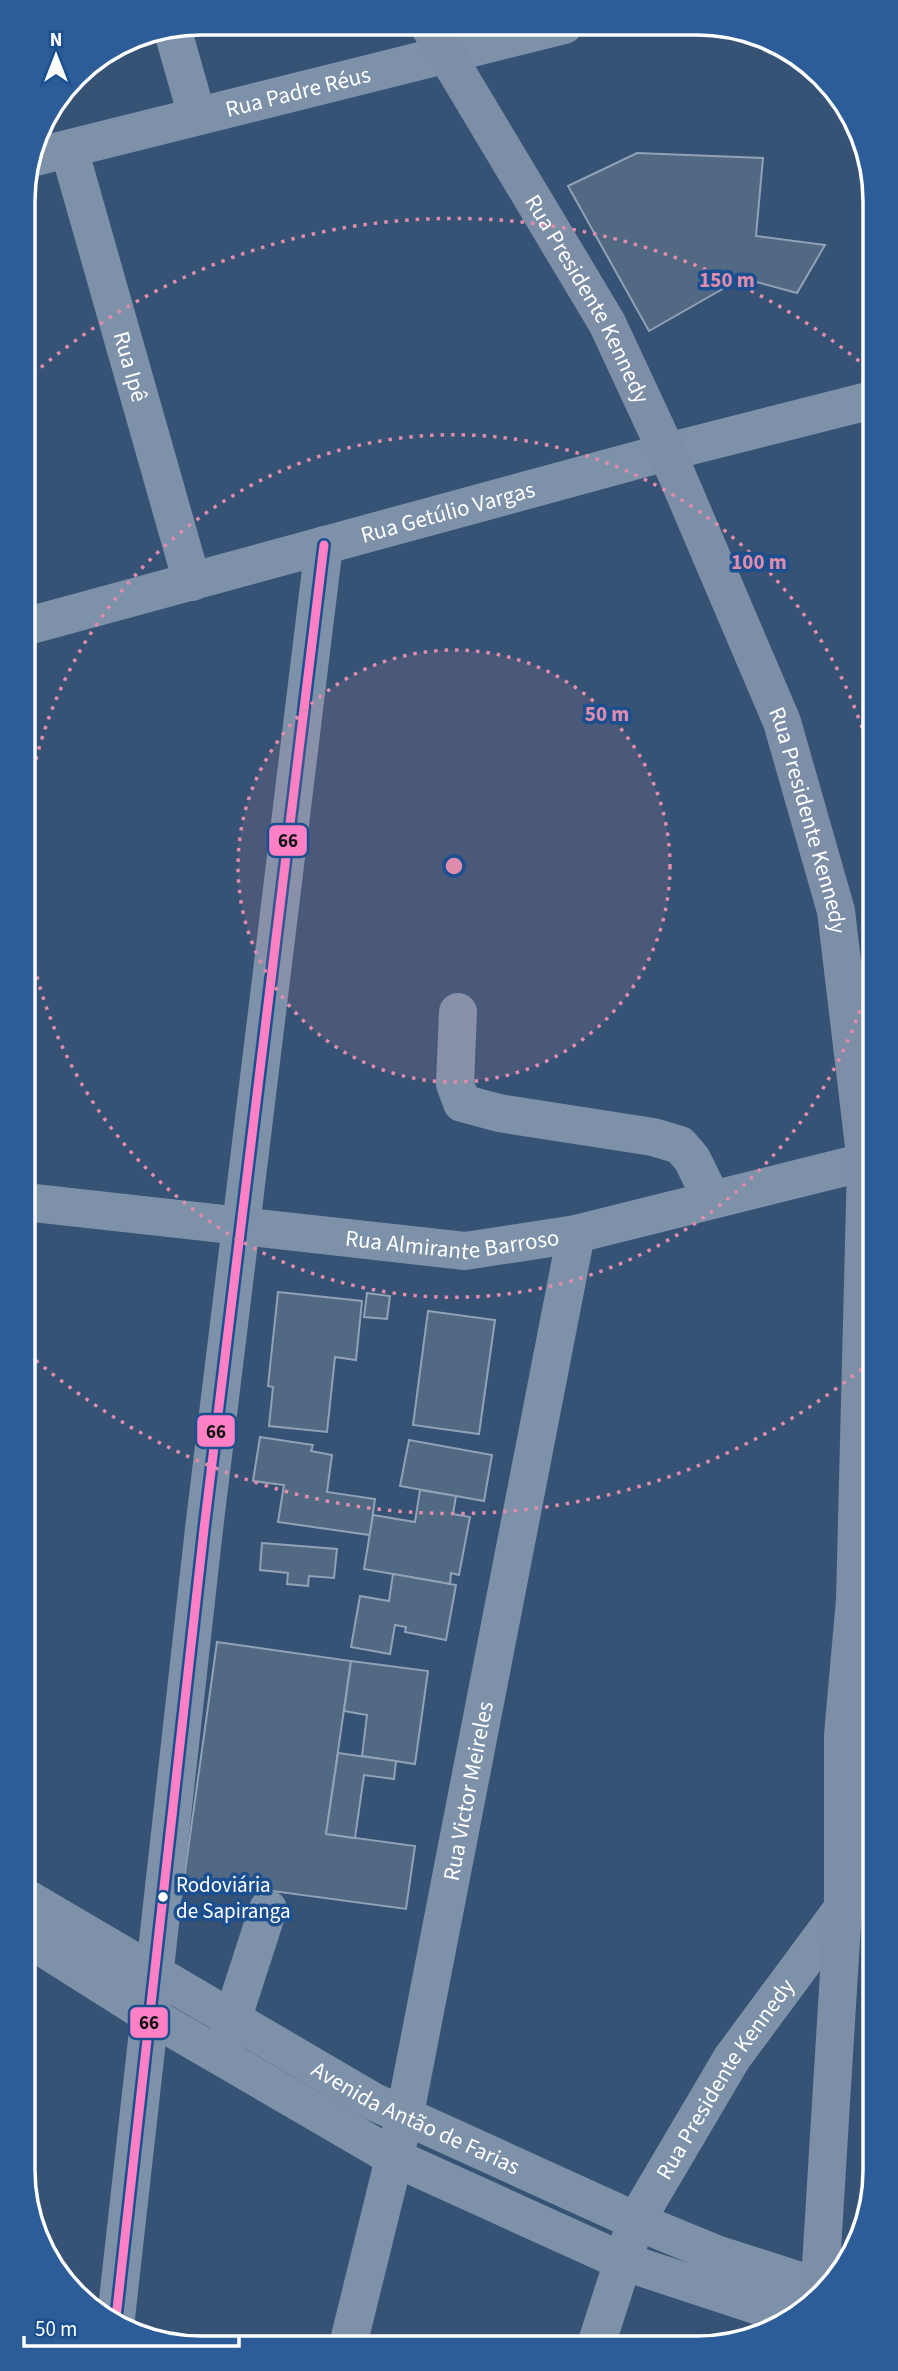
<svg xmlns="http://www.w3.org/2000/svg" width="898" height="2371" font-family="'Source Sans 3',sans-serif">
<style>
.building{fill:#526984;stroke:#92a2b6;stroke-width:2}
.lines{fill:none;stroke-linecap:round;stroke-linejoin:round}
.minor{stroke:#7d92a8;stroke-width:38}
.major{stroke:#7d8ea7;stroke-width:38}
.bus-1-casing{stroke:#1b4f8f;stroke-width:14}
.bus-1{stroke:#ff80c5;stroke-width:9}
.ring{fill:none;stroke:#e08cad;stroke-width:3.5;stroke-dasharray:3.5 7}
.bus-dot{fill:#fff;stroke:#1b4f8f;stroke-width:2.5}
.labels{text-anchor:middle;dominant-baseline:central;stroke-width:7;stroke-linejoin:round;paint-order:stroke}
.bus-label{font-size:21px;fill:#fff;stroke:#1b4f8f;text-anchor:start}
.street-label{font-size:23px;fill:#fff;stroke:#1b4f8f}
.rim{fill:none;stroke:#fff;stroke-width:3.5}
.centre{fill:#e08cad;stroke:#1b4f8f;stroke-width:3.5}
.ring-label{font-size:21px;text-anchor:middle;font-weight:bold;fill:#e08cad;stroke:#1b4f8f;stroke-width:7;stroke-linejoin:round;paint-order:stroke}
.line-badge{stroke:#1b4f8f;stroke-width:2.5}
.pale-badge-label{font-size:19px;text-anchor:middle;font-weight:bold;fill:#111}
</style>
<rect width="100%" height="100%" fill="#365274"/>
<g class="building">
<path d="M637 153 763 158 756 236 825 245 797 293 742 278 649 331 568 186Z"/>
<path d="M278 1292 362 1301 356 1360 335 1357 327 1432 269 1426 273 1387 268 1386Z"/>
<path d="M367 1293 390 1296 387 1319 364 1317Z"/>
<path d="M428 1311 495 1320 479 1434 413 1425Z"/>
<path d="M260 1437 313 1445 311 1451 332 1455 327 1492 375 1499 370 1535 278 1522 284 1485 253 1481Z"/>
<path d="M409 1440 492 1455 484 1501 400 1486Z"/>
<path d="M420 1490 456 1496 453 1514 470 1517 459 1575 451 1573 450 1584 364 1569 373 1515 415 1522Z"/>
<path d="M262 1543 337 1549 334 1578 309 1576 308 1586 287 1584 288 1573 260 1570Z"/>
<path d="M393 1574 456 1585 446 1640 405 1632 406 1627 395 1625 390 1654 351 1647 360 1596 389 1601Z"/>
<path d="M217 1642 351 1661 326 1834 415 1846 406 1909 184 1879Z"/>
<path d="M351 1661 428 1671 415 1764 362 1756 367 1715 344 1711Z"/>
<path d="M338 1753 396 1761 394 1779 364 1775 355 1838 326 1834Z"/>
</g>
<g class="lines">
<g class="minor">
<path d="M172 28 197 116"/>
<path id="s1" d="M69 149 192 582"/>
<path id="s2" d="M31 158 564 25"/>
<path id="s3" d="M24 627 667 452 872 400"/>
<path d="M458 1012 455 1084 462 1103 499 1113 653 1137 680 1145 692 1159 712 1200"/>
<path id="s4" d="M25 1202 465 1251 576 1234 873 1160"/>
<path id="s5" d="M26 1898 372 2101 636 2221 716 2254 828 2290"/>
<path d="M26 1937 151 2016 395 2158 622 2261 795 2318"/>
<path d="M224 2045 268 1909"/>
<path d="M116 2318 204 1529 324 545"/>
<path id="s6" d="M348 2345 405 2114 576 1234"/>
<path id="s7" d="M596 2345 636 2221 732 2058 843 1908"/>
</g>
<path class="major" id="s8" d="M428 24 607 323 667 452 782 722 836 911 866 1163 855 1600 843 1735V1908L819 2298"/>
<g class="bus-1-casing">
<path id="bus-1" d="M116 2318 204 1529 324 545"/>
</g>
<use href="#bus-1" class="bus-1"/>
</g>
<circle cx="454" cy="866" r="216" fill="#e08cad" fill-opacity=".12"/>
<g class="ring">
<circle cx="454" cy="866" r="216"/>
<path d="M872 970A431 431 0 0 1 24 900M24 832A431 431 0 0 1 872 762"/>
<path d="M870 1362A647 647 0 0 1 25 1351M25 381A647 647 0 0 1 870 370"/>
</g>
<circle class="bus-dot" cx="163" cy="1897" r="6"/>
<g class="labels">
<g class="bus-label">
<text x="176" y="1885">Rodoviária<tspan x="176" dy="26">de Sapiranga</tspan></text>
</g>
<g class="street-label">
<text stroke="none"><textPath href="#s2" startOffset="275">Rua Padre Réus</textPath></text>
<text stroke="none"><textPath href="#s8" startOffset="318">Rua Presidente Kennedy</textPath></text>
<text stroke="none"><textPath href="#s1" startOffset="226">Rua Ipê</textPath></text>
<text stroke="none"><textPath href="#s3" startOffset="439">Rua Getúlio Vargas</textPath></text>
<text stroke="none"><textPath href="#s8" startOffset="886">Rua Presidente Kennedy</textPath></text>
<text stroke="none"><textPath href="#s4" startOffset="430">Rua Almirante Barroso</textPath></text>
<text stroke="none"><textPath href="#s6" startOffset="567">Rua Victor Meireles</textPath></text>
<text stroke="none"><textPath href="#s7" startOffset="298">Rua Presidente Kennedy</textPath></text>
<text stroke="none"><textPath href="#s5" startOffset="448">Avenida Antão de Farias</textPath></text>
</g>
</g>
<path d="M0 0H898V2371H0ZM201 35H697A166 166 0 0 1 863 201V2170A166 166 0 0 1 697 2336H201A166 166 0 0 1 35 2170V201A166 166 0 0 1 201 35Z" fill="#2d5d98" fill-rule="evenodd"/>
<path class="rim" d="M201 35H697A166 166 0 0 1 863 201V2170A166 166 0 0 1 697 2336H201A166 166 0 0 1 35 2170V201A166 166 0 0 1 201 35Z"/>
<circle cx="454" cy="866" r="10" class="centre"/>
<g class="ring-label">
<text x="727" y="287">150 m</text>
<text x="759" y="569">100 m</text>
<text x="607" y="721">50 m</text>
</g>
<g class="line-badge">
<rect x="268" y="824" width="40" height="33" rx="7" fill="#ff80c5"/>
<rect x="196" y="1414" width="40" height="34" rx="7" fill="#ff80c5"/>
<rect x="129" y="2006" width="40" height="33" rx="7" fill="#ff80c5"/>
</g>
<g class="pale-badge-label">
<text x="288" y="847">66</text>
<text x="216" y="1438">66</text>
<text x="149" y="2029">66</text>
</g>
<g transform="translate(56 56)" stroke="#1b4f8f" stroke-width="5" paint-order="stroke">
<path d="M0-5L12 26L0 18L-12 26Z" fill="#ffffff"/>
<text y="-10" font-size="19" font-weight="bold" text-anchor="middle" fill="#ffffff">N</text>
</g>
<path d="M24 2336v10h215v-10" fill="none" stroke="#ffffff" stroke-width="3.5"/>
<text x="35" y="2336" font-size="21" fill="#ffffff" stroke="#1b4f8f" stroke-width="5" paint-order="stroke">50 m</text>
</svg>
